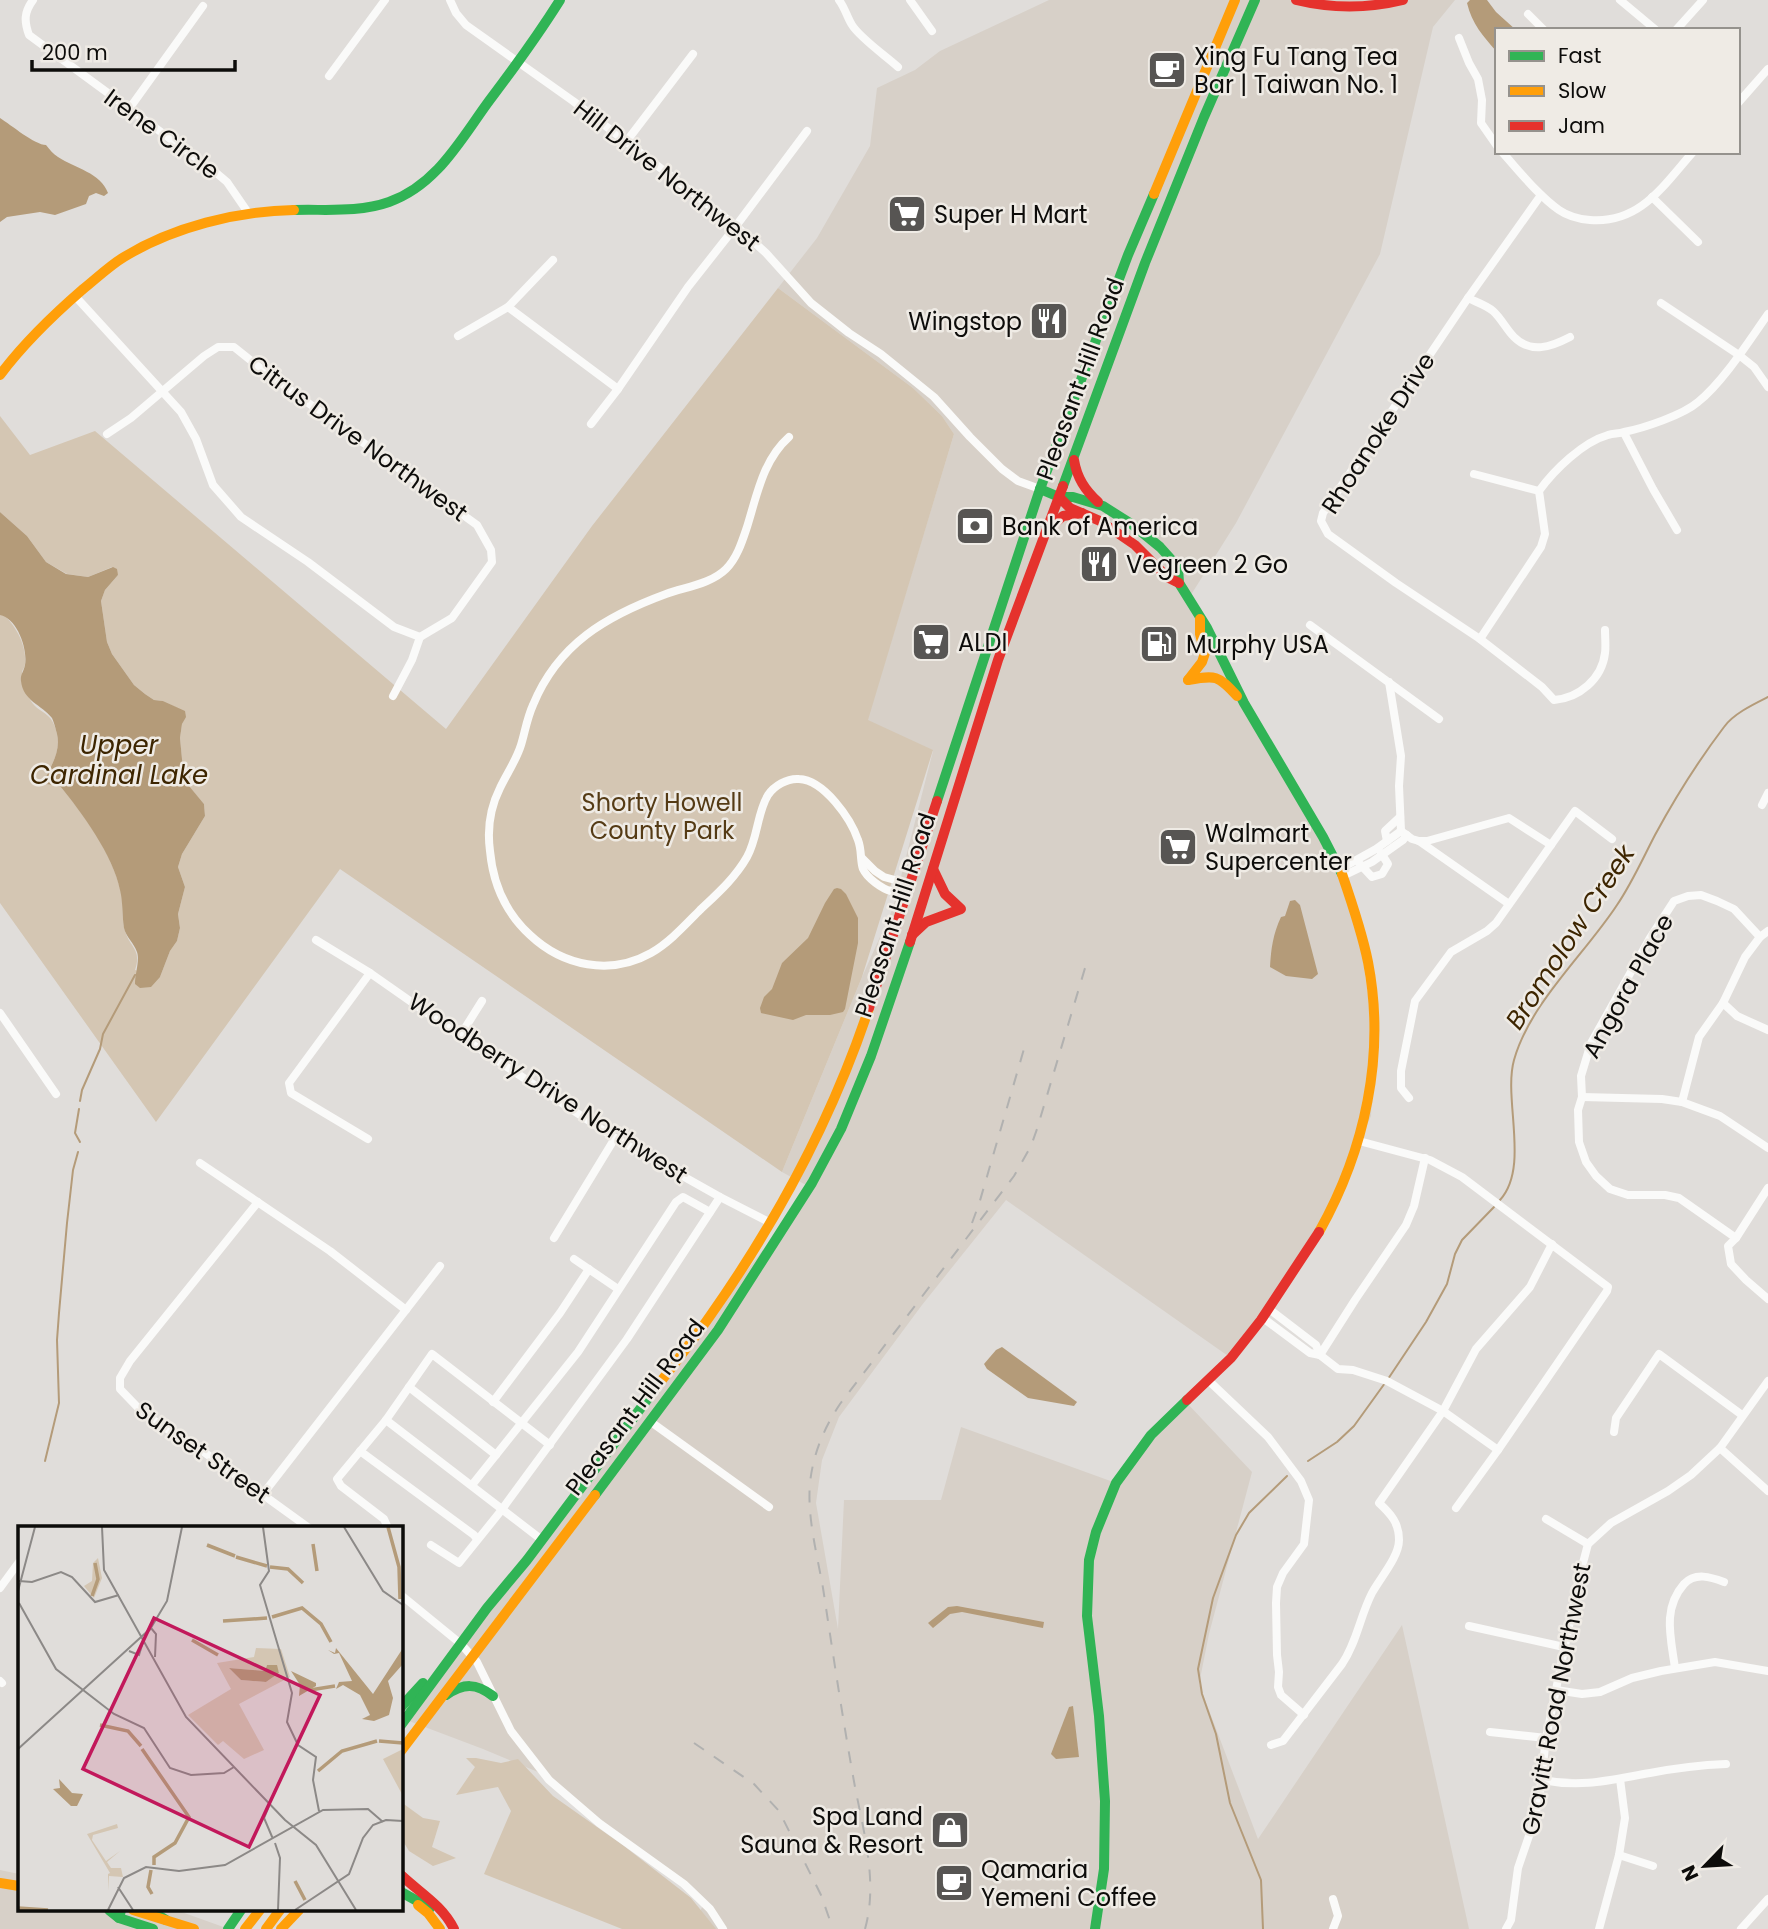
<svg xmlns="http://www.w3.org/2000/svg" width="1768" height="1929" font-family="Poppins,sans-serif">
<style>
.built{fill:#d7d0c8}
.green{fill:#d4c6b3}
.water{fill:#b49b79}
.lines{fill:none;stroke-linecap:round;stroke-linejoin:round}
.stream{stroke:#b49b79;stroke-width:2}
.street{stroke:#fafaf9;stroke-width:8}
.fast{stroke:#30b455;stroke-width:10}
.slow{stroke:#ff9f0a;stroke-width:10}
.jam{stroke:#e5322d;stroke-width:10}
.rail{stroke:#b1b1b0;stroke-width:2;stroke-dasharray:12 12;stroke-linecap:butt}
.labels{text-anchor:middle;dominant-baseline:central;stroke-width:5;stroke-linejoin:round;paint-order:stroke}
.poi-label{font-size:24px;fill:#0d0c0a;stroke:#efebe5;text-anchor:start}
.street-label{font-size:24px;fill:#0d0c0a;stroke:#efebe5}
.park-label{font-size:24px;fill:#553b15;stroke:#efebe5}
.water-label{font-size:26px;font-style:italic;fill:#3d2500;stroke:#efebe5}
.inset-river{fill:none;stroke:#b49b79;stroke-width:3.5}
.inset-road{fill:none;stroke:#8c8987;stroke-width:2}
.view{fill:#c2185b;fill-opacity:0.15;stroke:#c2185b;stroke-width:3.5}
.inset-edge{fill:none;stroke:#0d0c0a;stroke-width:3.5}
</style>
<rect width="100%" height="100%" fill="#e0ddda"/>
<g class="built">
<path d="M1049 0H1455L1433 27 1380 254 1236 523 1189 598 1323 837 1356 913 1374 1036 1371 1116 1314 1242 1231 1358 1006 1200 922 1305 839 1417 822 1460 816 1503 838 1629 844 1500H941L961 1427 1116 1483 1186 1402 1252 1472 1209 1634 1199 1684 1258 1839 1402 1625 1469 1929H690L704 1904 603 1826 538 1772 483 1749 401 1718 786 1220 806 1185 782 1172 862 977 893 908 933 751 867 721 954 434 942 416 913 388 778 288 817 238 870 146 877 88 915 70 940 51Z"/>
<path d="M0 1870 19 1874V1910H176L229 1929H0Z"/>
</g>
<g class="green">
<path d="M778 288 913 388 942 416 954 434 868 720 933 750 862 977 782 1172 340 869 156 1122 0 903V615H4C16 626 27 646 25 664 24 671 22 668 22 674 23 681 27 695 31 701 40 715 52 710 57 734 61 751 51 766 44 781L45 784 60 786C85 816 110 850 120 888 124 902 121 917 125 931 130 948 142 949 135 970L160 977 170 951 177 941 180 928 178 914 185 887 178 867 182 854 205 816 204 804 184 781 180 738 182 724 185 717V712L163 701 154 700 145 694 134 685 112 654 107 642 101 601 105 590 118 575 112 567 88 577 67 574 46 562 27 536 0 512V416L30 455 95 431 446 729 592 526Z"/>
<path d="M466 1758H476L501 1763 518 1759 553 1796 624 1846 691 1898 716 1929H622L484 1874 511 1811 498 1787 456 1795 475 1767Z"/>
<path d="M401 1802 423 1818 440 1821 432 1847 456 1858 433 1866 409 1851 401 1838Z"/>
</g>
<g class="water">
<path d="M1470 0H1487L1496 12 1516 30H1497V52C1483 36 1472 24 1467 3Z"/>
<path d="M0 118C11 125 35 145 46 145 50 150 53 154 58 157 75 168 101 173 108 193L104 196 96 193 89 196 86 204 55 215 40 212 7 217 0 222Z"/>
<path d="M0 512 27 536 46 562 66 574 88 577 113 567 117 569 118 575 105 590 101 601 107 642 112 654 134 685 145 694 154 700 163 701 185 711 186 717 182 724 180 738 184 780 204 804 205 816 182 854 178 867 185 887 178 914 180 928 177 941 170 951 160 977 151 987 140 988 135 984C135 974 140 960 137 952 134 943 126 937 124 928 122 915 123 902 120 890 113 855 82 813 60 786L45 784 44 781C51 766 61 751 57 734 56 730 54 722 52 718 42 705 23 701 21 681 20 675 24 671 25 665 28 649 17 618 0 615Z"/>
<path d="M837 888 841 889 846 894 858 918V943L845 1009 843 1012 830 1015H806L793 1020 761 1013 760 1008 764 997 772 989 782 963 808 938 825 903 834 889Z"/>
<path d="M1295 900 1300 905 1318 974 1312 979 1286 976 1270 967C1271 949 1273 934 1281 917L1285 916 1290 901Z"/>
<path d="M1002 1347 1077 1402 1074 1406 1028 1398 987 1369 984 1364 996 1350Z"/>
<path d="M957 1606 1044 1622 1043 1628 962 1612 950 1614 933 1628 928 1623 948 1607Z"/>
<path d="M1073 1706 1079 1757 1056 1759 1051 1754 1069 1707Z"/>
</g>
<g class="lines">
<g class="stream">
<path d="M80 1101 82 1090 100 1049 103 1034 135 975"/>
<path d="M79 1109 75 1133 80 1142"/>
<path d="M1500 1200C1530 1167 1503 1099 1514 1060 1530 1003 1585 954 1617 905 1632 883 1643 858 1655 835 1675 798 1699 760 1724 727 1733 714 1754 704 1768 697"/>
<path d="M1388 1379 1426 1322 1447 1284 1455 1254 1462 1240 1494 1207"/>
<path d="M45 1461 59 1403 57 1340 59 1313 67 1223 73 1170 78 1152"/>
<path d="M1308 1461 1337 1442 1354 1426 1385 1383"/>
<path d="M1263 1929 1261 1880 1230 1803 1216 1734 1202 1694 1198 1669 1213 1598 1236 1535 1249 1513 1287 1476"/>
</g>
<g class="street">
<path d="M33 0C24 12 24 21 29 35L214 171 227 182 249 214"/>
<path d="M450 0 456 13 466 25 573 101 736 226 766 253 811 303 849 333 881 354 934 397 970 437 1002 469 1018 481 1040 489"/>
<path d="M839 0C845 8 847 17 852 25 860 38 886 56 898 67"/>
<path d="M910 0 932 31"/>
<path d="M1620 0 1656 30"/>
<path d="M1528 14 1544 30"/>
<path d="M1676 30 1703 0"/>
<path d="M1459 38 1469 63 1478 79 1482 100 1481 123 1497 146"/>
<path d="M329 76 385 0"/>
<path d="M1738 103 1768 69"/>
<path d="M129 109 203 6"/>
<path d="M626 142 693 54"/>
<path d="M1502 152C1520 172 1538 195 1559 210 1569 217 1578 219 1590 220 1640 224 1663 186 1693 152"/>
<path d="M1541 195 1468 298 1323 513 1321 521 1328 534 1396 583 1480 639 1542 687 1554 700C1579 698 1602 679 1605 653 1606 646 1605 638 1605 630"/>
<path d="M1652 197 1698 242"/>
<path d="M75 296 181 412 196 439 213 485 241 517 308 562 394 627 420 637 452 618 492 562 491 550 477 525 264 371 234 347H218L204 356 131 418 107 434"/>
<path d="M1468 298C1476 302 1486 305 1493 311 1501 318 1506 329 1514 337 1531 354 1551 347 1570 337"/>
<path d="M1661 303 1739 355 1754 367 1768 387"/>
<path d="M508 307 618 389"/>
<path d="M458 336 508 307 553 260"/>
<path d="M591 424 618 389 688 287 736 226 807 131"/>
<path d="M1624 433 1653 489 1677 530"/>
<path d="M789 437C763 460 757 495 747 527 742 542 737 558 726 569 711 584 685 587 666 594 606 616 558 644 533 705 527 718 525 732 521 745 516 761 507 773 500 788 490 808 487 829 490 851 493 884 506 913 530 935 563 966 610 976 651 953 670 942 685 925 700 910 718 893 735 878 747 857 758 837 757 813 768 795 774 786 787 778 799 779 824 780 851 819 858 840 862 850 860 861 863 869 867 878 882 889 891 891 896 893 903 891 908 891"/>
<path d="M1474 474 1539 491"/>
<path d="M1310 625 1439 719"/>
<path d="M1480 639 1541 547 1545 534 1539 491C1554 470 1583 442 1608 435 1613 433 1619 434 1624 432 1644 428 1683 415 1698 402 1723 382 1749 341 1768 314"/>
<path d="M1389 682 1401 756 1399 786 1401 831"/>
<path d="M393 696 412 660 420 637"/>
<path d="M1762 805 1768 793"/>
<path d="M1401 831 1412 839 1419 841 1509 904"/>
<path d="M1387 841 1385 831 1400 817"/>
<path d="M1419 841H1427L1509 818 1551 845"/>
<path d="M862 858 875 871 884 877 895 880 909 891"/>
<path d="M1359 863 1372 877 1382 874 1388 864 1381 853"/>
<path d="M1340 869 1376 849 1401 831"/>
<path d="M1343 876 1372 862 1403 840 1407 835"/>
<path d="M316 940 370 973 460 1036 615 1138 720 1197 771 1223"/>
<path d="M1723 1003 1737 1016 1768 1030"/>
<path d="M0 1013 56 1094"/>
<path d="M460 1036 482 1001"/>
<path d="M1582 1097 1662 1099 1682 1102 1720 1116 1768 1148"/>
<path d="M1409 1098 1401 1088V1071L1415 1001 1451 952 1487 931 1496 923 1575 811 1612 839"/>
<path d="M1682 1102 1699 1037 1723 1003 1745 957 1760 937 1768 931"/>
<path d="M368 1139 291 1093 289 1083 370 973"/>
<path d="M1359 1141 1430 1160 1462 1177 1608 1287 1607 1291 1498 1450 1456 1508"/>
<path d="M200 1163 330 1251 406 1310"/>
<path d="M1768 1188 1736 1238 1728 1246 1731 1264 1746 1280 1768 1299"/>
<path d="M258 1202 130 1361 120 1378V1389L145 1415 201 1450 309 1528"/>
<path d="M554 1238 615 1138"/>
<path d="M1736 1238 1679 1198 1665 1195H1628L1610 1189 1596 1176 1586 1162 1579 1142 1578 1110 1582 1097 1581 1076 1591 1043 1650 938 1674 901 1688 896 1701 895 1717 901 1734 909 1760 937"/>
<path d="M574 1259 618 1289"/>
<path d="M1269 1309 1316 1345 1320 1355"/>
<path d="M1263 1318 1310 1353 1320 1355 1338 1369 1353 1370 1387 1381 1443 1411 1498 1450"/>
<path d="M1320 1355 1355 1300 1406 1225 1414 1206 1425 1158"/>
<path d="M1208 1380 1268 1437 1301 1481 1309 1500 1304 1544 1283 1573 1277 1587 1276 1603 1277 1655 1279 1672 1278 1687 1281 1695 1304 1715"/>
<path d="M409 1387 496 1455"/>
<path d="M493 1402 560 1313 589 1269"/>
<path d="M386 1420 542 1540"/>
<path d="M651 1422 769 1507"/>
<path d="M1614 1432 1616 1418 1659 1354 1742 1415"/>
<path d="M1720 1448 1768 1491"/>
<path d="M360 1451 474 1535 477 1539"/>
<path d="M472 1485 578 1352 676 1202 683 1197 710 1212"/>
<path d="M263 1494 440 1266"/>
<path d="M1546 1519 1588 1544"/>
<path d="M388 1528 384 1519 341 1486 337 1479 386 1420 432 1354 550 1445"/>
<path d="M431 1545 459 1563 500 1512 627 1339 720 1197"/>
<path d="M0 1588 19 1562"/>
<path d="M401 1595 461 1644 477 1662 511 1731 549 1780 599 1823 684 1884 710 1909 723 1929"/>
<path d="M1469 1626 1564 1647"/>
<path d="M1675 1668C1671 1638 1662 1609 1684 1584 1695 1572 1711 1577 1724 1582"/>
<path d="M0 1681 2 1683"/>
<path d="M1556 1690 1582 1694 1600 1692 1632 1678 1661 1671 1715 1662 1768 1671"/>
<path d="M1490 1732 1546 1738"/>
<path d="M1271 1745 1283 1741 1342 1664C1357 1642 1360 1616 1372 1593 1380 1578 1399 1557 1399 1540 1399 1523 1391 1514 1379 1503L1443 1411 1476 1349 1530 1287 1552 1244"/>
<path d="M1542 1780C1583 1788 1610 1780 1650 1773 1676 1768 1700 1765 1726 1764"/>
<path d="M1619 1855 1653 1866"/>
<path d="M1333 1899 1338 1916 1333 1929"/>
<path d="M1506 1929 1511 1920 1518 1868 1530 1833 1539 1800 1546 1738 1579 1578 1588 1544 1611 1523 1668 1491 1691 1475 1720 1448 1768 1381"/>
<path d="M1599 1929 1619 1855 1625 1818 1620 1779"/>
<path d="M1741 1929 1768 1899"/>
</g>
<g class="fast">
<path d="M294 210C326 209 358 213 389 202 437 185 461 139 489 101 514 68 538 35 560 0"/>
<path d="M1063 486 1145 263 1204 117 1255 0"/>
<path d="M1040 489 1059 497H1073L1103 506 1133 525 1160 547 1178 567 1179 583 1207 628 1244 703 1323 837 1342 874"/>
<path d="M937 801 1040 489 1128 255 1154 194"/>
<path d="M595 1495 718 1330 812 1183 841 1129 871 1056 910 942"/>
<path d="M446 1695C464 1683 476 1683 493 1696"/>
<path d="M401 1707 423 1683"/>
<path d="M401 1725 487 1608 527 1560 652 1393"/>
<path d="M401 1892 430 1908"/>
<path d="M109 1910 119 1918 153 1929"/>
<path d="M150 1910 166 1920"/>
<path d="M119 1918 121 1910"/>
<path d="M228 1929 241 1910"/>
<path d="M1095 1929 1104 1869 1105 1801 1099 1716 1087 1616 1089 1560 1096 1532 1116 1483 1151 1435 1187 1400"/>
</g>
<g class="slow">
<path d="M1154 194 1235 0"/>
<path d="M0 375C24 343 52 316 82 290 96 279 109 266 124 257 173 227 237 211 294 210"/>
<path d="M1188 680C1216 675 1218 675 1237 696"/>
<path d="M1188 680 1202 662 1205 653 1200 634V619"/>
<path d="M1319 1232C1365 1150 1386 1055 1368 962 1362 932 1352 903 1342 874"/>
<path d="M652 1393C671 1368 692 1342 710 1316 777 1221 832 1119 869 1008"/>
<path d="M401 1751 595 1495"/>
<path d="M0 1883 19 1886"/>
<path d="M418 1905 428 1913 440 1929"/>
<path d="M133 1910 194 1929"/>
<path d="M245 1929 260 1910"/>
<path d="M266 1929 280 1910"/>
<path d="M281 1929 299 1910"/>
</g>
<g class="jam">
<path d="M1296 0C1333 9 1366 9 1403 0"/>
<path d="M1074 460C1077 478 1085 490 1098 502"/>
<path d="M1059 497 1070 508 1100 521 1135 545 1167 577 1179 583"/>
<path d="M1049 528 1063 516 1082 513"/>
<path d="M912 935 926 922 961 909 945 894 933 869"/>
<path d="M910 942 998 660 1063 486"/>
<path d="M869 1008 937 801"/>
<path d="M1187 1400 1231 1358 1261 1320 1319 1232"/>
<path d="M401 1875C420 1893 442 1905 454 1929"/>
</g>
<g class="rail">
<path d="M972 1223 979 1204 1026 1042"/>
<path d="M694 1743 754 1784 779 1811 821 1895 833 1929"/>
<path d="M865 1929C878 1883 864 1833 855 1787 843 1721 833 1654 823 1588 817 1554 807 1517 810 1483 813 1454 824 1428 840 1404L1014 1176 1031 1146 1037 1129 1088 958"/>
</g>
</g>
<defs>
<g id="cafe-square" transform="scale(2.0125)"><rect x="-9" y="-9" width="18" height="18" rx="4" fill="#575553" stroke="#efebe5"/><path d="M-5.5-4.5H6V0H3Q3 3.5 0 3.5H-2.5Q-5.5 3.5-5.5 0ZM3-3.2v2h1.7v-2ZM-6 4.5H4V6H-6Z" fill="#fff"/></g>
<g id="supermarket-square" transform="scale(2.0125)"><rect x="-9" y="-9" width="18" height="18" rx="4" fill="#575553" stroke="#efebe5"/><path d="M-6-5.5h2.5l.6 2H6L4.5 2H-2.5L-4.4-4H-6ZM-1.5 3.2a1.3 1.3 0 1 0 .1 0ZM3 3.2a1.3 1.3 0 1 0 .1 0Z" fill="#fff"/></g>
<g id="restaurant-square" transform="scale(2.0125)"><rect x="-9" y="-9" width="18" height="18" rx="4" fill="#575553" stroke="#efebe5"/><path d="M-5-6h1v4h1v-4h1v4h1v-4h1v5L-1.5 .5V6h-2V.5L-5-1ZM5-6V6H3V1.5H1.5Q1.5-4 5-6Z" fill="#fff"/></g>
<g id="bank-square" transform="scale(2.0125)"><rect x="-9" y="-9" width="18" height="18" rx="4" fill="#575553" stroke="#efebe5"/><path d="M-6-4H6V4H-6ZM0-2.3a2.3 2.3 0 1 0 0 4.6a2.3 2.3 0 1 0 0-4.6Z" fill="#fff"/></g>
<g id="fuel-square" transform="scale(2.0125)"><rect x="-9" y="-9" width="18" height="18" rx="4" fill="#575553" stroke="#efebe5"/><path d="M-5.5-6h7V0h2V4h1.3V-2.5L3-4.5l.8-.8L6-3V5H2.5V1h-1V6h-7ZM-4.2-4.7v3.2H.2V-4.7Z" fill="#fff"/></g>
<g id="shop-square" transform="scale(2.0125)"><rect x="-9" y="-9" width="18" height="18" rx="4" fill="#575553" stroke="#efebe5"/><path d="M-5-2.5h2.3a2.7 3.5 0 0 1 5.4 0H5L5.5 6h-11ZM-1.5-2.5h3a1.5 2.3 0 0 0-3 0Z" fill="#fff"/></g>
</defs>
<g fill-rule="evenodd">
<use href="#cafe-square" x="1167" y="70"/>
<use href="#supermarket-square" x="907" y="214"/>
<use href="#restaurant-square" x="1049" y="321"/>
<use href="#bank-square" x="975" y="526"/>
<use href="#restaurant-square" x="1099" y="564"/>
<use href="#supermarket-square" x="931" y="642"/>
<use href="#fuel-square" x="1159" y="644"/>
<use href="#supermarket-square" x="1178" y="847"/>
<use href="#shop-square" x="950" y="1830"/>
<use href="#cafe-square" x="954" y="1883"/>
</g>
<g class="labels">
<g class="poi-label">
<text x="1194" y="56">Xing Fu Tang Tea<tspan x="1194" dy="28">Bar | Taiwan No. 1</tspan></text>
<text x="934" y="214">Super H Mart</text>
<text x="1022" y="321" text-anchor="end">Wingstop</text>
<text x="1002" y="526">Bank of America</text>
<text x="1126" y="564">Vegreen 2 Go</text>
<text x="958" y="642">ALDI</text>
<text x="1186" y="644">Murphy USA</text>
<text x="1205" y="833">Walmart<tspan x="1205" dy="28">Supercenter</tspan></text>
<text x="923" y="1816" text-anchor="end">Spa Land<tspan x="923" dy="28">Sauna &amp; Resort</tspan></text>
<text x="981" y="1869">Qamaria<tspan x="981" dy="28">Yemeni Coffee</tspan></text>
</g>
<g class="street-label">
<text transform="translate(162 134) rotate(36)">Irene Circle</text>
<text transform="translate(667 175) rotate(38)">Hill Drive Northwest</text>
<text transform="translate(1080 379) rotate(-70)">Pleasant Hill Road</text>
<text transform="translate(1378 433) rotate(-57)">Rhoanoke Drive</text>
<text transform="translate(358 438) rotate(36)">Citrus Drive Northwest</text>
<text transform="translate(895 915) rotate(-72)">Pleasant Hill Road</text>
<text transform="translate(1628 986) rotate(-61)">Angora Place</text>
<text transform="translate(548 1088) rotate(33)">Woodberry Drive Northwest</text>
<text transform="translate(635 1407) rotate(-53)">Pleasant Hill Road</text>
<text transform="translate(203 1452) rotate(35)">Sunset Street</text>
<text transform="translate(1556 1699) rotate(-79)">Gravitt Road Northwest</text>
</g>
<g class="park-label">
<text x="662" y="802">Shorty Howell<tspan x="662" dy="28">County Park</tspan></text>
</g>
<g class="water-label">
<text x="119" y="745">Upper<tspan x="119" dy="30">Cardinal Lake</tspan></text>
<text transform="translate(1570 937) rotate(-57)">Bromolow Creek</text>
</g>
</g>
<g transform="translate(18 1526)">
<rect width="385" height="385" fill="#e0ddda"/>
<path d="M80 32 84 52 76 72 66 60 74 55 75 37ZM238 122 263 123 272 151 221 178 246 224 226 233 205 215 200 219 170 189 213 163 199 137 236 131ZM249 139H258L261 147 248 156 223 154 211 142 247 145ZM385 223V270L365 233ZM99 298 100 302 75 309 74 314 88 335 102 325 89 336 93 342H103L105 351 91 350 90 365V348L92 347 69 308Z" fill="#d4c6b3" fill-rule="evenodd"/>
<path d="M318 122 355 168 385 122V138L370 155 375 172 371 189 356 195 344 193 352 189 342 169 325 159 318 163 321 156 334 155 321 127 316 128 310 124 317 127ZM249 139H259L261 147 248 156 223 154 211 142 247 145ZM273 145 298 157V160L281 170 282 159ZM41 253 54 267 65 268 59 280H53L35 263 42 262Z" fill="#b49b79"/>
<path class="inset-river" d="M370 1 381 41 382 73M295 18 299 45M189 19 217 30M218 31 249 40M252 41 270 43 285 57M74 70 80 53 77 37M254 91 284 82 303 98 313 116M205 95 249 92M174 114 200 129M292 164 317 160M82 199 110 205 123 220M361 215 385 217M124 223 171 291 157 317 136 331V339M300 245 324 225 359 215M133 344 130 361 134 368M277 355 287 374M0 382 30 384"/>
<path class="inset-road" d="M84 1 86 44 168 191 267 294 298 319 338 384M245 1 251 45 242 59 274 167 269 196 280 219 298 231 295 254 301 285M326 1 365 65 385 79M1 55 14 56 43 46 54 51 77 76 101 69M0 65 17 1M1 77 38 143 96 188 126 202 152 242 173 249 206 247 216 241M133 102 138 108 137 131M131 105 149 75 164 1M111 125 121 129 125 116M0 223 133 102M251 280 246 292 255 313M257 317 262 332 260 384M100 361 115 384M90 384 106 352 128 341 161 345 207 339 305 284 350 283 365 296M277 384 331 348 345 312 355 299 368 294 385 295"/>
<path class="view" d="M136 92 302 169 231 321 65 243Z"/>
<rect width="385" height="385" class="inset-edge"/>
</g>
<rect x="1495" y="28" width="245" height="126" fill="#efebe5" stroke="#95928d" stroke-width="2"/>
<rect x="1509" y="51" width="35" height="10" fill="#30b455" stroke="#95928d" stroke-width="2"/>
<text x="1558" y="63" font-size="21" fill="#0d0c0a">Fast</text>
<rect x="1509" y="86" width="35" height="10" fill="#ff9f0a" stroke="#95928d" stroke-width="2"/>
<text x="1558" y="98" font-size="21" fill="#0d0c0a">Slow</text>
<rect x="1509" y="121" width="35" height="10" fill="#e5322d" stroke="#95928d" stroke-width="2"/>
<text x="1558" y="133" font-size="21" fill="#0d0c0a">Jam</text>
<g transform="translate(1705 1866) rotate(245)" stroke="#efebe5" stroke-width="5" paint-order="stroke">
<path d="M0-5L12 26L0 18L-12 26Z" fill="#0d0c0a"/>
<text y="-10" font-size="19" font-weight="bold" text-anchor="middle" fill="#0d0c0a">N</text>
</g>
<path d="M32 60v10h203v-10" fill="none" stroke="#0d0c0a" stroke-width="3.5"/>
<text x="42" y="60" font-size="21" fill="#0d0c0a" stroke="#efebe5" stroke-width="5" paint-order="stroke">200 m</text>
</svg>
